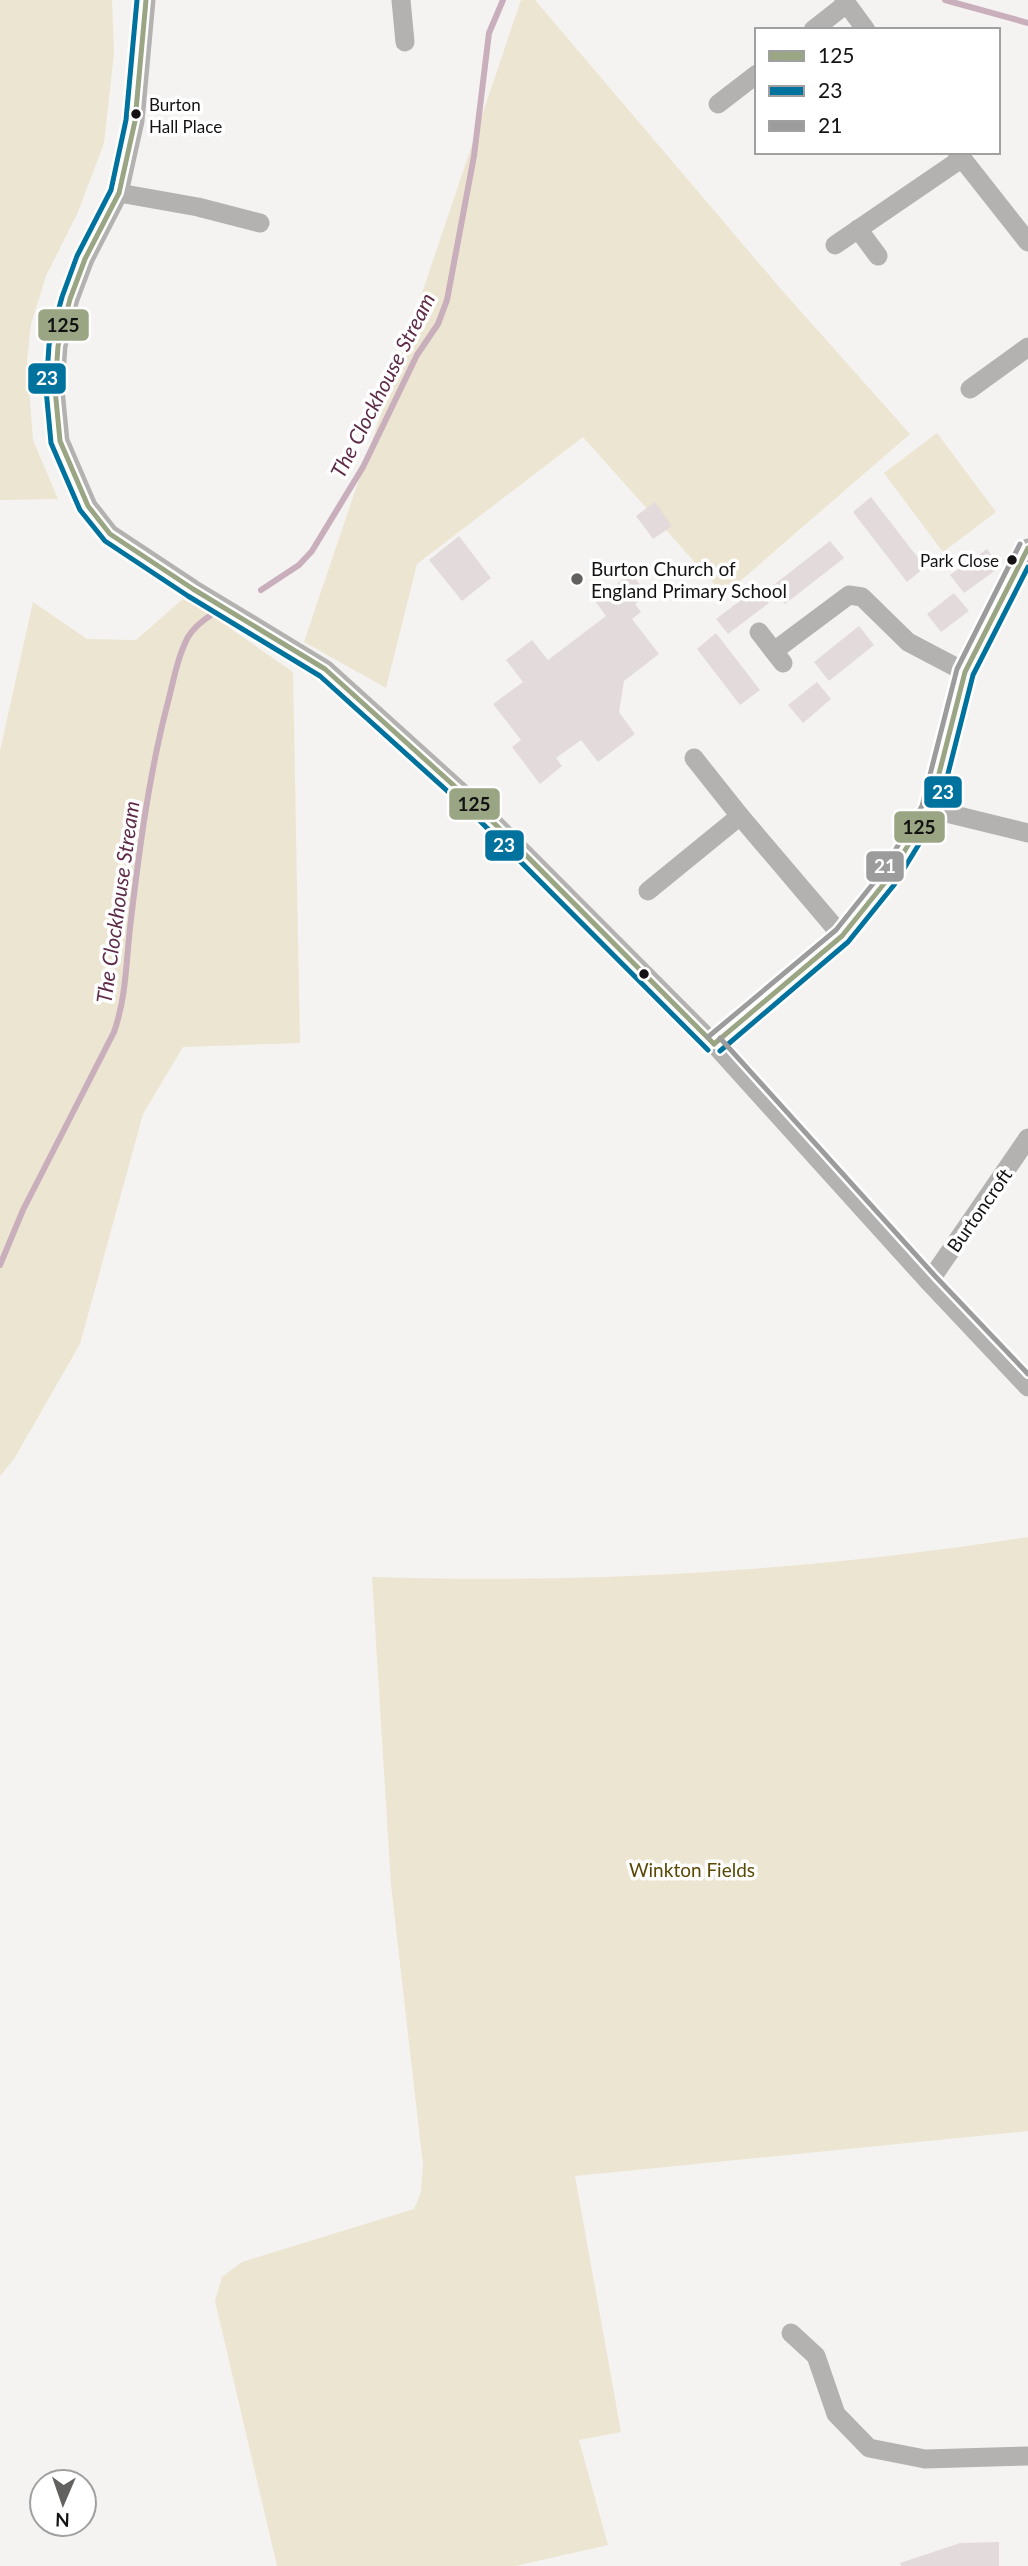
<svg xmlns="http://www.w3.org/2000/svg" width="1028" height="2566" font-family="Lato,sans-serif">
<style>
.green{fill:#ece5d1}
.lines{fill:none;stroke-linecap:round;stroke-linejoin:round}
.stream{stroke:#c9aebb;stroke-width:6}
.building{fill:#e3dbdb}
.minor{stroke:#b3b2b1;stroke-width:19}
.bus-1-casing{stroke:#fff;stroke-width:10}
.bus-2-casing{stroke:#fff;stroke-width:10}
.bus-3-casing{stroke:#fff;stroke-width:10}
.bus-1{stroke:#9aa583;stroke-width:5}
.bus-2{stroke:#00729e;stroke-width:5}
.bus-3{stroke:#9d9c9c;stroke-width:5}
.bus-dot{fill:#141212;stroke:#fff;stroke-width:2.5}
.poi-dot{fill:#636160;stroke:#fff;stroke-width:2.5}
.labels{text-anchor:middle;dominant-baseline:central;stroke-width:7;stroke-linejoin:round;paint-order:stroke}
.bus-label{font-size:17px;fill:#141212;stroke:#fff;text-anchor:start}
.poi-label{font-size:19px;fill:#141212;stroke:#fff;text-anchor:start}
.street-label{font-size:19px;fill:#141212;stroke:#fff}
.park-label{font-size:19px;fill:#5a4804;stroke:#fff}
.water-label{font-size:21px;font-style:italic;fill:#5e2c49;stroke:#fff}
.line-badge{stroke:#fff;stroke-width:2.5}
.badge-label{font-size:19px;text-anchor:middle;font-weight:bold;fill:#fff}
.pale-badge-label{font-size:19px;text-anchor:middle;font-weight:bold;fill:#111}
</style>
<rect width="100%" height="100%" fill="#f5f3f1"/>
<g class="green">
<path d="M0 0H112L114 53 104 143 78 212 46 276 31 324 27 361 33 440 58 499 0 500Z"/>
<path d="M521 0H535L780 288 910 434 724 595 583 437 417 564 386 688 304 642Z"/>
<path d="M937 433 996 512 943 552 884 473Z"/>
<path d="M185 597 293 672 300 1043 183 1047 143 1114 80 1344 14 1459 0 1476V751L33 602 87 639 136 640Z"/>
<path d="M1028 1537V2131L575 2176 621 2432 579 2440 608 2545 515 2566H277L215 2301 222 2277 242 2262 414 2209 421 2192 423 2165 391 1885 372 1577C592 1584 810 1571 1028 1537Z"/>
</g>
<g class="lines">
<g class="stream">
<path d="M945 0 1028 23"/>
<path d="M261 590 299 565 312 551 363 467 417 355 438 324 447 300 474 156 489 33 503 0"/>
<path d="M0 1265 23 1210 114 1032C126 998 126 964 130 928 139 851 149 773 169 698 174 678 178 656 188 637 194 627 202 621 211 615"/>
</g>
</g>
<g class="building">
<path d="M871 497 925 567 907 582 853 512Z"/>
<path d="M655 502 672 526 653 539 636 516Z"/>
<path d="M459 536 491 578 462 601 429 560Z"/>
<path d="M830 541 844 558 785 604 771 587Z"/>
<path d="M987 549 1000 567 964 593 950 575Z"/>
<path d="M631 573 648 595 635 604 641 612 632 619 659 654 624 681 619 712 635 734 598 762 581 740 556 758 562 766 540 784 512 747 521 740 493 704 523 682 506 660 532 640 548 660 606 616 595 601Z"/>
<path d="M757 588 769 603 728 634 716 619Z"/>
<path d="M954 593 969 611 941 632 927 614Z"/>
<path d="M859 626 874 645 829 681 814 662Z"/>
<path d="M716 633 760 690 740 705 697 649Z"/>
<path d="M817 682 831 699 803 723 788 705Z"/>
<path d="M999 2542V2566H901L900 2563 960 2543Z"/>
</g>
<g class="lines">
<g class="minor">
<path d="M146 0 135 121 119 193 85 259 70 299 58 346 55 389 60 441 88 506 110 534 193 589 325 669 481 810 714 1044 929 1282 1028 1387"/>
<path d="M401 0 405 42"/>
<path d="M844 0 866 30"/>
<path d="M813 30 846 4"/>
<path d="M718 104 757 74"/>
<path d="M957 152 1028 242"/>
<path d="M119 193 198 207 260 223"/>
<path d="M858 229 878 256"/>
<path d="M835 245 961 159"/>
<path d="M970 389 1028 347"/>
<path d="M759 632 783 663"/>
<path d="M774 651 849 595 862 597 908 642 965 672"/>
<path d="M694 758 740 816 842 936"/>
<path d="M930 809 1028 833"/>
<path d="M648 891 740 816"/>
<path d="M714 1044 842 936 887 880 930 809 965 672 1028 548"/>
<path d="M929 1282 1028 1138"/>
<path d="M791 2333 816 2356 836 2414 869 2448 925 2459 1028 2456"/>
</g>
<g class="bus-1-casing">
<g id="bus-1">
<path d="M146 0 135 121 119 193 85 259 70 299 58 346 55 389 60 441 88 506 110 534 193 589 325 669 481 810 714 1044"/>
<path d="M714 1044 842 936 887 880 930 809 965 672 1028 548"/>
</g>
</g>
<g class="bus-2-casing">
<g id="bus-2">
<path d="M137 0 126 120 111 190 77 256 62 297 49 345 46 389 51 443 80 510 105 541 188 596 320 676 475 816 708 1050"/>
<path d="M720 1051 848 942 894 885 938 813 973 675 1028 567"/>
</g>
</g>
<g class="bus-3-casing">
<g id="bus-3">
<path d="M708 1037 836 930 880 875 922 806 957 669 1020 544"/>
<path d="M720 1038 935 1276 1028 1374"/>
</g>
</g>
<use href="#bus-1" class="bus-1"/>
<use href="#bus-2" class="bus-2"/>
<use href="#bus-3" class="bus-3"/>
</g>
<g class="bus-dot">
<circle cx="136" cy="114" r="6"/>
<circle cx="1012" cy="560" r="6"/>
<circle cx="644" cy="974" r="6"/>
</g>
<circle class="poi-dot" cx="577" cy="579" r="7"/>
<g class="labels">
<g class="bus-label">
<text x="149" y="104">Burton<tspan x="149" dy="22">Hall Place</tspan></text>
<text x="999" y="560" text-anchor="end">Park Close</text>
</g>
<g class="poi-label">
<text x="591" y="568">Burton Church of<tspan x="591" dy="22">England Primary School</tspan></text>
</g>
<g class="street-label">
<text transform="translate(979 1210) rotate(-55)">Burtoncroft</text>
</g>
<g class="park-label">
<text x="692" y="1869">Winkton Fields</text>
</g>
<g class="water-label">
<text transform="translate(382 385) rotate(-63)">The Clockhouse Stream</text>
<text transform="translate(117 902) rotate(-82)">The Clockhouse Stream</text>
</g>
</g>
<g class="line-badge">
<rect x="37" y="308" width="53" height="34" rx="7" fill="#9aa583"/>
<rect x="27" y="362" width="40" height="33" rx="7" fill="#00729e"/>
<rect x="923" y="775" width="40" height="34" rx="7" fill="#00729e"/>
<rect x="448" y="787" width="53" height="34" rx="7" fill="#9aa583"/>
<rect x="893" y="810" width="53" height="34" rx="7" fill="#9aa583"/>
<rect x="484" y="829" width="41" height="33" rx="7" fill="#00729e"/>
<rect x="865" y="850" width="40" height="33" rx="7" fill="#9d9c9c"/>
</g>
<g class="badge-label">
<text x="47" y="385">23</text>
<text x="943" y="799">23</text>
<text x="504" y="852">23</text>
<text x="885" y="873">21</text>
</g>
<g class="pale-badge-label">
<text x="63" y="332">125</text>
<text x="474" y="811">125</text>
<text x="919" y="834">125</text>
</g>
<rect x="755" y="28" width="245" height="126" fill="#ffffff" stroke="#a1a0a0" stroke-width="2"/>
<rect x="769" y="51" width="35" height="10" fill="#9aa583" stroke="#a1a0a0" stroke-width="2"/>
<text x="818" y="63" font-size="21" fill="#141212">125</text>
<rect x="769" y="86" width="35" height="10" fill="#00729e" stroke="#a1a0a0" stroke-width="2"/>
<text x="818" y="98" font-size="21" fill="#141212">23</text>
<rect x="769" y="121" width="35" height="10" fill="#9d9c9c" stroke="#a1a0a0" stroke-width="2"/>
<text x="818" y="133" font-size="21" fill="#141212">21</text>
<g transform="translate(63 2503) rotate(182)"><circle r="33" fill="#ffffff" stroke="#a1a0a0" stroke-width="2"/>
<path d="M0-5L12 26L0 18L-12 26Z" fill="#636160"/>
<text y="-10" font-size="19" font-weight="bold" text-anchor="middle" fill="#141212">N</text>
</g>
</svg>
